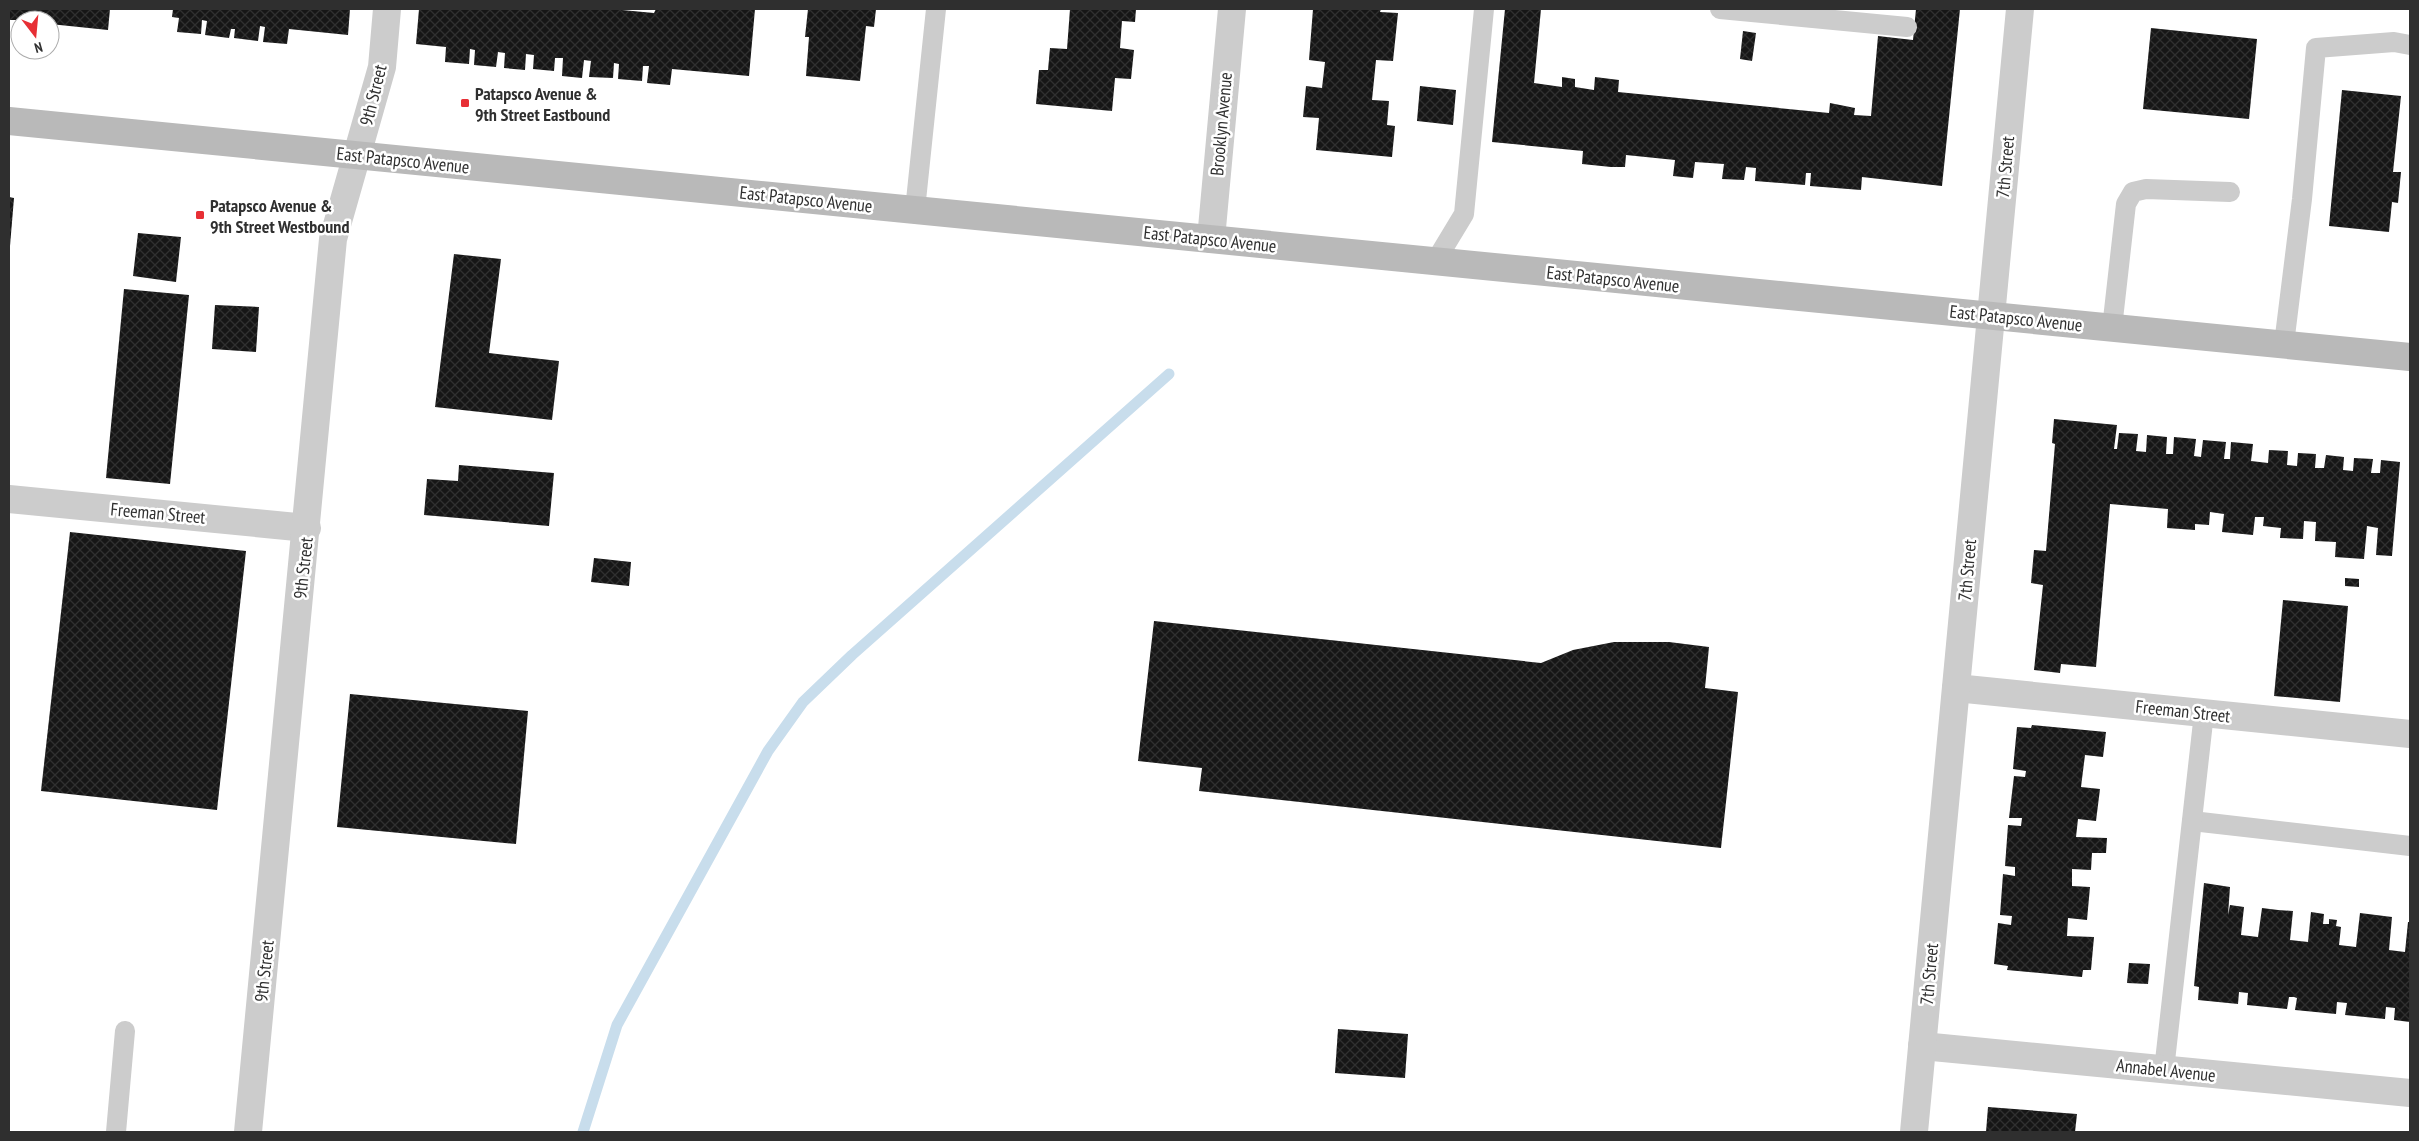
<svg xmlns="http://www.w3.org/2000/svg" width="2419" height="1141" font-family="'PT Sans Narrow',sans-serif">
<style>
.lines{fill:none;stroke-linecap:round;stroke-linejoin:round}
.stream{stroke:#c8ddec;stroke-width:11}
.building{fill:url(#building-cross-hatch)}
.lane{stroke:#ccc;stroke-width:20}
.street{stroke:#ccc;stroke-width:28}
.secondary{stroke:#b9b9b9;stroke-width:28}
.poi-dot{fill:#e72f35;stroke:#fff;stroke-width:2}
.labels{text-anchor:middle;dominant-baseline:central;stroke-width:5;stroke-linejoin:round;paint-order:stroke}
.poi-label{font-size:18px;font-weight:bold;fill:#2f2f2f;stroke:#fff;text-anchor:start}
.street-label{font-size:18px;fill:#2f2f2f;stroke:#fff}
</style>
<defs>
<pattern id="building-cross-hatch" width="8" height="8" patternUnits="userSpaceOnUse" patternTransform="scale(1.25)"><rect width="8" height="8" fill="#161616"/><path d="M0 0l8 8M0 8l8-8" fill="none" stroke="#303030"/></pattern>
</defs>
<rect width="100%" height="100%" fill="#fff"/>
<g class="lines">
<path class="stream" d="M583 1132 617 1025 768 751 803 702 852 655 1169 374"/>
</g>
<g class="building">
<path d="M9 9H110L108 30 50 24V20H9Z"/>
<path d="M173 9H350L348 35 289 29 287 44 263 42 265 27 260 26 258 41 234 38 235 29H231L229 38 205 35 207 21 202 20 201 34 177 32 179 18 172 17Z"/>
<path d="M419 9H611L654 13 656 9H755L749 76 672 69 670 85 647 83 649 66H643L642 81 618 79 619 64 614 63 613 78 589 77 591 61 584 60 582 78 562 76 563 58H555L554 71 533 69 534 55 526 54 525 70 504 68 505 53 498 52 496 67 474 65 475 50 470 49 469 64 445 62 446 47 416 44Z"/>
<path d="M808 9H876L874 27 866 26 860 81 806 76 809 37H805Z"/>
<path d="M1070 9H1136L1135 22 1122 21 1120 48 1134 50 1131 79 1115 78 1112 111 1036 104 1039 70H1048L1050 48 1067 49Z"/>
<path d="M1313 9H1381L1380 12 1398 13 1393 61 1376 60 1372 100 1389 101 1387 125 1395 126 1392 157 1316 150 1319 118 1303 117 1306 86 1322 88 1325 62 1309 60Z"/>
<path d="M1505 9H1541L1534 83 1562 87V77L1575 79V87L1594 90 1595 77 1619 80 1618 92 1829 113 1830 103 1855 108 1854 115 1871 116 1878 36 1913 40 1916 9H1960L1942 186 1862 177 1861 190 1810 186 1811 173H1806L1805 185 1755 181 1756 168 1746 167 1744 180 1722 179 1724 164 1695 162 1693 178 1673 176 1675 160 1626 155 1625 167H1611L1582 164 1583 151 1492 142Z"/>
<path d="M2151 28 2257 39 2249 119 2143 109Z"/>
<path d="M1743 31 1756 33 1752 61 1740 59Z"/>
<path d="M1420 86 1456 90 1453 125 1417 121Z"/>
<path d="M2342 90 2401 96 2393 172H2401L2398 203 2392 202 2389 232 2329 226Z"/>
<path d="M9 197 14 198 10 246H9Z"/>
<path d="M138 233 181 237 176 282 133 276Z"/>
<path d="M454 254 501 259 489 353 559 361 552 420 435 407Z"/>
<path d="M124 289 189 295 170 484 106 478Z"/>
<path d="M215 305 259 307 256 352 212 349Z"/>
<path d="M2054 419 2117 425 2114 449H2117L2119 433 2138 434 2136 451 2146 452 2147 435 2167 437 2166 454H2173L2174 437 2196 439 2194 456 2201 457 2203 440 2226 442 2224 459H2230L2231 442 2253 444 2251 461 2268 463 2269 450 2288 451 2287 465 2297 466 2298 453 2316 454 2315 468H2324L2326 455 2344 457 2343 470 2353 471 2354 458 2373 459 2371 473H2380L2381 460 2400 462 2392 556 2376 555 2378 528 2367 526 2364 559 2335 557 2336 542 2315 541 2316 522 2304 521 2303 539 2280 538 2281 528 2263 526 2264 517H2255L2253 535 2222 532 2224 514 2210 512 2209 525 2195 524V530L2167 528 2168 509 2110 504 2096 667 2061 664 2060 673 2034 670 2043 585 2031 583 2034 550 2046 551 2055 444 2052 443Z"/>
<path d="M459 465 554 473 549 526 424 515 427 479 458 481Z"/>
<path d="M70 532 246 551 217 810 41 791Z"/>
<path d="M594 558 631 562 629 586 591 582Z"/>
<path d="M2345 578 2359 579V587L2345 586Z"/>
<path d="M2283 600 2348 606 2340 702 2274 696Z"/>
<path d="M1154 621 1541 663 1573 650 1614 642H1669L1709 647 1705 688 1738 692 1721 848 1199 791 1202 768 1138 761Z"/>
<path d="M350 694 528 711 516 844 337 827Z"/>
<path d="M2032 725 2106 732 2103 757 2085 755 2081 787 2100 789 2096 821 2078 819 2076 837 2107 838 2106 853H2092L2091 870 2072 869V886L2090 887 2087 920 2068 918 2067 936 2094 937 2091 970H2083L2082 977 2007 970 2008 966 1994 964 1998 923 2011 925 2012 916 2000 915 2003 874 2015 876V867L2005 866 2008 825 2021 826 2022 818H2009L2014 776 2025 777 2026 771 2013 769 2017 727 2031 728Z"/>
<path d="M2204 883 2230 887 2228 915 2230 905 2244 907 2241 935 2258 937 2262 908 2278 910 2293 911 2290 940 2308 942 2311 912 2324 914 2323 924H2329V919L2337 920 2336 926 2341 927 2339 945 2356 947 2360 913 2392 917 2389 950 2405 952 2408 922H2410V1022L2394 1020 2395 1008 2386 1007 2385 1019 2345 1015 2347 1003 2337 1002 2336 1014 2295 1010 2297 998 2294 997H2289L2287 1009 2247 1005 2248 993 2239 992 2238 1004 2198 1000 2199 987 2194 986Z"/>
<path d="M2129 963 2150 964 2148 984 2127 983Z"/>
<path d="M1338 1029 1408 1034 1405 1078 1335 1073Z"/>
<path d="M1988 1107 2077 1114 2075 1132H1986Z"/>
</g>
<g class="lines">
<g class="lane">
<path d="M1720 9 1907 27"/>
<path d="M915 210 936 9"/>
<path d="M1435 262 1464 214 1484 9"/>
<path d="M2112 328 2126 204 2133 192 2146 189 2230 192"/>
<path d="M2284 344 2302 199 2316 48 2394 42 2410 45"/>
<path d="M2192 821 2410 846"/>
<path d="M2164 1070 2204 713"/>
<path d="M116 1132 125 1031"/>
</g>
<g class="street">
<path d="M1211 239 1232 9"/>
<path d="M9 499 307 528"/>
<path d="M1956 688 2410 734"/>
<path d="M1922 1046 2410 1093"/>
<path d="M248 1132 333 239 382 67 387 9"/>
<path d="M1914 1132 2020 9"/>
</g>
<path class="secondary" d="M9 121 2410 357"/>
</g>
<g class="poi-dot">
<rect x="460" y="98" width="10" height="10" rx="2.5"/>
<rect x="195" y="210" width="10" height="10" rx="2.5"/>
</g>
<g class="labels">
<g class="poi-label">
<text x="475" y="93">Patapsco Avenue &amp;<tspan x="475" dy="21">9th Street Eastbound</tspan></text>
<text x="210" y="205">Patapsco Avenue &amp;<tspan x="210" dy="21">9th Street Westbound</tspan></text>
</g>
<g class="street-label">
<text transform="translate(373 95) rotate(-76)">9th Street</text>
<text transform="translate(1221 124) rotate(-85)">Brooklyn Avenue</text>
<text transform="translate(403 160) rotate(6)">East Patapsco Avenue</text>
<text transform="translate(2005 167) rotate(-85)">7th Street</text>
<text transform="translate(806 199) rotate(6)">East Patapsco Avenue</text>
<text transform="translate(1210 239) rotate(6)">East Patapsco Avenue</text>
<text transform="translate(1613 279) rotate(6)">East Patapsco Avenue</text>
<text transform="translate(2016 318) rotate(6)">East Patapsco Avenue</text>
<text transform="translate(158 513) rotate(5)">Freeman Street</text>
<text transform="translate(303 568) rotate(-84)">9th Street</text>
<text transform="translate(1967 570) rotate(-85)">7th Street</text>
<text transform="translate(2183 711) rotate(6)">Freeman Street</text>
<text transform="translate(264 971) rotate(-84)">9th Street</text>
<text transform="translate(1929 974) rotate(-85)">7th Street</text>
<text transform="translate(2166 1070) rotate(6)">Annabel Avenue</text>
</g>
</g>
<rect width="2419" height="1141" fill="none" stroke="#2f2f2f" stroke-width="20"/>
<g transform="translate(35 35) rotate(164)"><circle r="24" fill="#ffffff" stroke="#acacac"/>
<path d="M0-4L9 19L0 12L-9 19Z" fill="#e72f35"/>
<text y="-8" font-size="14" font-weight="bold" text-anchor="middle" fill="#2f2f2f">N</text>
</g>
</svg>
